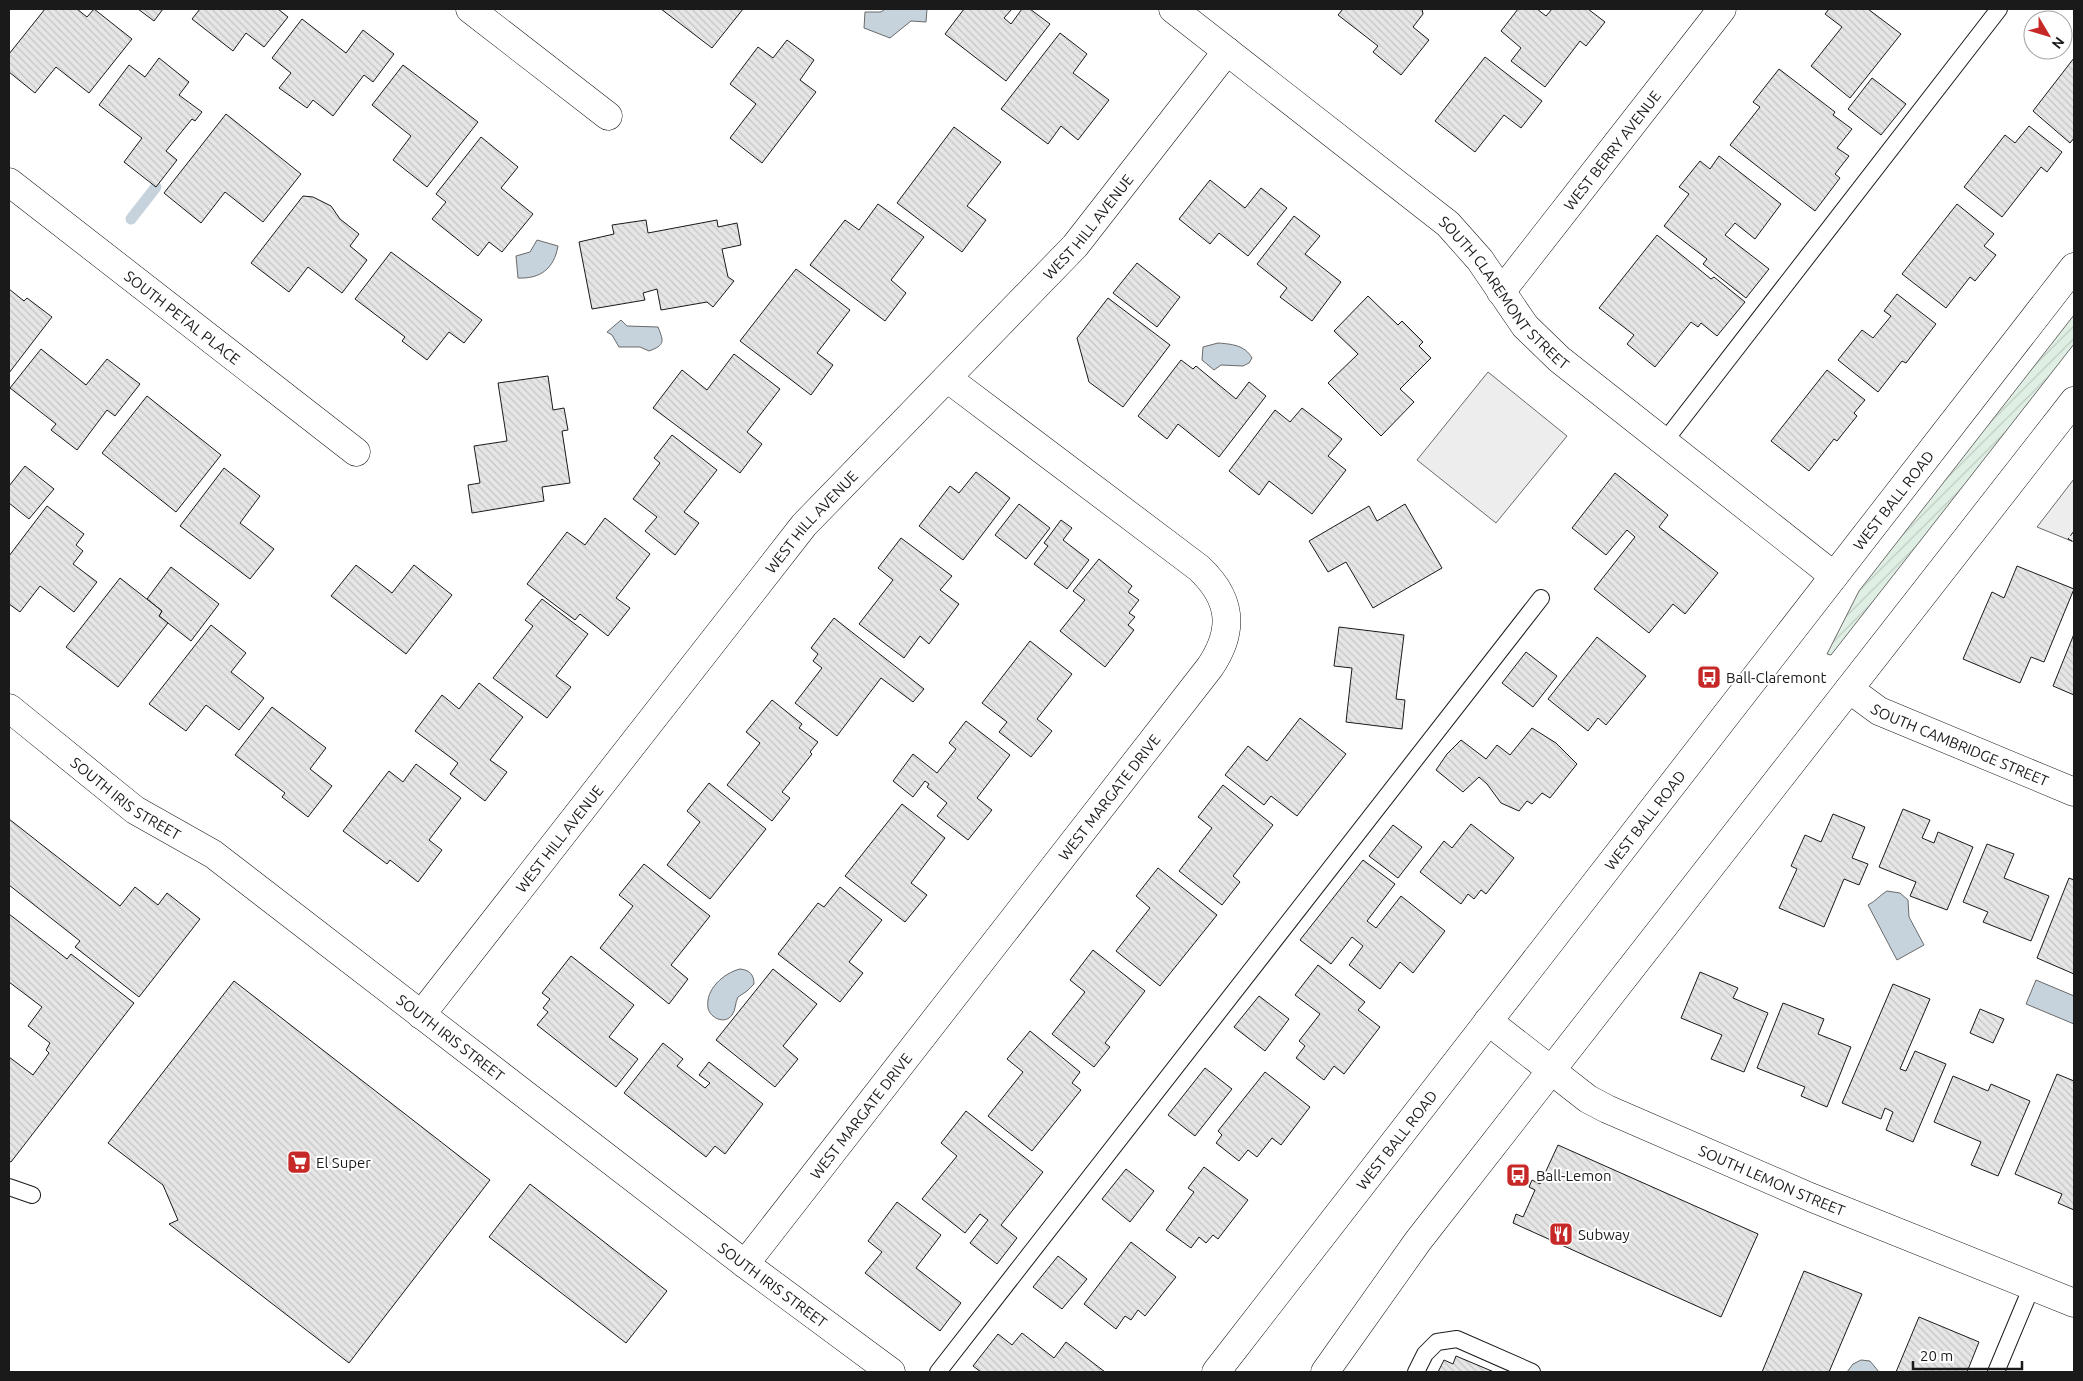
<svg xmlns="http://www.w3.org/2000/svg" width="2083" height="1381" font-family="Ubuntu,sans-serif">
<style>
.garden{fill:url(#garden-furrows);stroke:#6a6a6a}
.parking{fill:#ededed;stroke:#6a6a6a}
.water{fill:#c6d2dc;stroke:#6a6a6a}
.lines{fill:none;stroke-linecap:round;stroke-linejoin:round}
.stream{stroke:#c6d2dc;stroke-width:11}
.building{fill:url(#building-back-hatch);stroke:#1a1a1a}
.lane-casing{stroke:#1a1a1a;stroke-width:18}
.street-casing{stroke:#1a1a1a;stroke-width:29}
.primary-casing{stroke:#1a1a1a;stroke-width:29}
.lane{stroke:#fff;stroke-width:16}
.street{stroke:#fff;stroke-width:28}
.primary{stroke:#fff;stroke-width:28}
.fence{stroke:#1a1a1a;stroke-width:1;stroke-dasharray:6 2.5;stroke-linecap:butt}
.labels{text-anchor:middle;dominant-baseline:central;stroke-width:4;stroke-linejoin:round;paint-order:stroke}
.street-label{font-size:15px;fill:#1a1a1a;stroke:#fff}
.poi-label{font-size:15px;fill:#1a1a1a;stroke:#fff;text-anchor:start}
</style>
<defs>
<pattern id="garden-furrows" width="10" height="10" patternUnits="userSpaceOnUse" patternTransform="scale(1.25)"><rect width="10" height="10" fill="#e0efe3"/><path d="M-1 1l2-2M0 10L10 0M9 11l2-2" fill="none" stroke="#c0ccc2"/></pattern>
<pattern id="building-back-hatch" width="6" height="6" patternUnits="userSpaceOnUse" patternTransform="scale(1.25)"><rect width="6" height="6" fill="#e6e6e6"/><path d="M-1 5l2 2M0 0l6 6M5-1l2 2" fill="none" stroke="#c5c5c5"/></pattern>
</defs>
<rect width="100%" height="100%" fill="#fff"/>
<path class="garden" d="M2074 315V344L1831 655 1827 654 1859 591Z"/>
<g class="parking">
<path d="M1488 372 1567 436 1496 523 1417 460Z"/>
<path d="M2074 479V542L2037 527Z"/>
</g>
<g class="water">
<path d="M885 9H927L926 22 911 21 890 38 864 28 865 12H881Z"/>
<path d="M537 240 558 246C554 269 540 279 518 278L516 256 530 252Z"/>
<path d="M621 320 627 326 658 327C664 342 665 345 649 351L640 347H619L612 335 607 332Z"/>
<path d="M1218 343C1231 344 1245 345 1252 358L1249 363 1243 366 1221 365 1214 370 1202 360 1203 347Z"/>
<path d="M1887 891 1900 893 1908 900 1909 917 1924 945 1897 960 1868 905C1876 901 1880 895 1887 891Z"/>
<path d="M740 969C749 970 754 974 754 984L747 991 738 997C735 1002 736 1010 732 1015 725 1025 710 1018 708 1008 705 989 724 973 740 969Z"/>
<path d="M2036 980 2074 996V1024L2026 1004Z"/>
<path d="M1861 1360 1870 1361 1879 1372H1847L1853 1364Z"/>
</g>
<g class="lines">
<path class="stream" d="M131 219 156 187"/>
</g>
<g class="building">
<path d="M45 9H77L87 17 94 9 132 39 89 93 56 67 35 93 9 72V54Z"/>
<path d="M138 9H163L154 21Z"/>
<path d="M200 9H278L288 17 264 47 246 33 233 51 192 19Z"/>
<path d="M661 9H743L712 48Z"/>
<path d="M964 9H1012L1004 18 1011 24 1022 9H1030L1050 24 1006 81 945 34Z"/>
<path d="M1343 9H1422L1423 14 1413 27 1429 40 1401 75 1373 52 1378 46 1338 15Z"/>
<path d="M1518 9H1537L1546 16 1552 9H1588L1605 22 1586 46 1580 41 1545 87 1511 61 1521 48 1501 31Z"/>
<path d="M1829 9H1868L1901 34 1850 98 1811 66 1842 27 1825 14Z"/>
<path d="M302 19 346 53 363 30 394 54 373 82 364 75 333 116 313 100 307 108 279 88 291 73 272 58Z"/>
<path d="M1060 33 1087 54 1073 73 1109 100 1078 140 1061 126 1048 144 1001 109Z"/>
<path d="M787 40 814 60 800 80 816 92 762 163 730 138 756 104 730 84 758 47 773 58Z"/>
<path d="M1485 57 1542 101 1521 128 1504 115 1475 152 1435 121Z"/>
<path d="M159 58 189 82 179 95 202 112 195 121 192 119 166 151 177 160 156 187 124 162 142 138 99 105 129 65 145 77Z"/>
<path d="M2074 58V138L2070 143 2033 111Z"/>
<path d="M403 65 478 122 427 187 393 160 411 136 372 105Z"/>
<path d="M1779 69 1835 112 1833 115 1852 129 1837 148 1849 156 1835 174 1840 178 1815 211 1730 145 1760 107 1753 102Z"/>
<path d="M1872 78 1906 104 1881 135 1848 109Z"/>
<path d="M226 114 301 174 263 222 225 192 201 223 164 193Z"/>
<path d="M2029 126 2062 152 2047 172 2041 167 2002 217 1964 187 2005 135 2015 143Z"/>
<path d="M954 127 1001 162 967 206 986 220 962 252 897 203Z"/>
<path d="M481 137 518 167 501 188 533 214 502 252 489 242 478 256 432 219 446 202 436 194Z"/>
<path d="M1719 156 1781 204 1755 239 1735 223 1725 235 1769 269 1746 298 1703 264 1707 259 1664 226 1689 194 1679 187 1700 161 1710 169Z"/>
<path d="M1210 180 1245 208 1261 188 1287 208 1248 256 1219 233 1210 244 1179 219Z"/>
<path d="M303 196 313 197 331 206 340 219 359 234 350 246 367 260 342 293 308 267 289 292 251 263Z"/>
<path d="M878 204 924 237 891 280 906 293 885 321 810 265 845 220 859 230Z"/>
<path d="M1957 204 1994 234 1984 246 1996 255 1975 281 1970 277 1946 308 1902 274Z"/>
<path d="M1294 216 1320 236 1305 254 1341 282 1312 321 1280 297 1287 288 1257 264Z"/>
<path d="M646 220 648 233 717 220 718 227 737 223 741 245 722 249 728 277 734 281 713 307 707 302 661 310 657 289 643 293 645 300 592 309 579 242 614 234 612 225Z"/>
<path d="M1657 235 1711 279 1714 277 1745 302 1717 336 1701 323 1698 327 1691 322 1655 367 1627 344 1634 335 1599 308Z"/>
<path d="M391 252 482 320 464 343 449 332 427 360 402 341 405 337 355 299Z"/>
<path d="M1137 263 1180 297 1157 327 1113 293Z"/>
<path d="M796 269 850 310 817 353 833 365 811 395 740 341Z"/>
<path d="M9 289 24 301 27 298 52 317 9 373Z"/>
<path d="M1897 294 1936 324 1906 363 1902 361 1878 392 1838 360 1862 330 1873 338 1891 316 1884 311Z"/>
<path d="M1368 296 1398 325 1402 321 1423 342 1419 346 1431 358 1400 389 1414 402 1381 436 1328 383 1358 354 1334 331Z"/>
<path d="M1108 298 1170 345 1123 407 1089 382 1077 338Z"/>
<path d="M41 349 86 385 107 359 140 384 115 416 107 410 77 450 51 430 56 424 10 388Z"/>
<path d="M734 354 780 389 747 432 762 444 740 473 653 408 682 370 707 390Z"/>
<path d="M1181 360 1193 369 1196 366 1236 399 1249 382 1266 396 1219 457 1178 424 1167 439 1138 416Z"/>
<path d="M1827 370 1865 400 1854 413 1857 416 1837 441 1834 439 1809 471 1771 441Z"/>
<path d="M548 376 553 410 564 408 568 430 562 431 570 483 542 487 544 501 472 513 468 485 480 483 474 446 507 441 498 383Z"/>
<path d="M147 396 221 455 176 512 102 453Z"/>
<path d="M1302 408 1342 439 1328 456 1346 470 1312 514 1269 481 1259 495 1229 471 1275 410 1290 422Z"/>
<path d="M672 435 717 470 684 512 699 523 675 555 645 531 657 517 633 499 660 463 654 458Z"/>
<path d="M25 466 54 489 29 519 9 503V486Z"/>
<path d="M224 468 260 496 240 523 274 549 250 579 180 526Z"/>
<path d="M976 472 1010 498 963 560 919 526 950 486 959 493Z"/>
<path d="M1615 473 1668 515 1659 527 1718 573 1685 614 1673 604 1649 633 1594 589 1635 537 1627 530 1606 555 1572 528Z"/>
<path d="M1019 504 1050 528 1026 559 995 535Z"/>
<path d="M1405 504 1442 568 1373 608 1346 562 1328 572 1309 541 1369 506 1377 521Z"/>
<path d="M47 506 84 534 76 545 83 551 73 564 97 582 74 612 40 586 20 612 9 604V556Z"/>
<path d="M605 518 650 554 616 598 630 608 608 636 580 614 575 620 527 584 567 532 585 545Z"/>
<path d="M1061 520 1072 528 1063 540 1089 560 1067 589 1034 564 1048 546 1044 543Z"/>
<path d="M901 538 952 576 940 590 959 604 929 644 920 636 904 658 859 624 893 580 878 568Z"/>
<path d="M1099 559 1132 586 1128 592 1139 600 1129 613 1135 617 1128 625 1134 630 1105 667 1060 631 1085 600 1073 591Z"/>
<path d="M356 565 392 593 414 565 452 595 406 654 331 596Z"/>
<path d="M2017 566 2074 589 2044 662 2031 657 2020 683 1963 659 1992 592 2004 598Z"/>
<path d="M171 567 219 604 191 641 159 616 162 611 147 599Z"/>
<path d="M120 578 162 611 159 616 168 623 118 687 66 647Z"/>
<path d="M542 599 588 634 556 676 571 687 547 718 493 678 533 626 525 620Z"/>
<path d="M834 618 924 689 913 702 881 678 837 736 795 703 822 668 813 661 818 654 811 648Z"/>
<path d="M211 625 246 653 231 672 264 698 239 730 206 705 186 731 149 704Z"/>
<path d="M1339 627 1404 635 1396 699 1405 700 1402 729 1346 722 1352 668 1334 666Z"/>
<path d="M2074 634V695L2053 686Z"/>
<path d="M1597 637 1646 676 1606 725 1598 718 1588 731 1548 699Z"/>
<path d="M1030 641 1072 674 1037 719 1052 731 1031 757 999 732 1007 722 982 703Z"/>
<path d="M1526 652 1557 676 1533 707 1502 683Z"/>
<path d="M479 683 523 717 490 760 507 772 485 801 450 774 458 763 415 731 442 695 459 709Z"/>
<path d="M772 700 802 724 799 728 818 742 810 752 812 754 782 792 790 798 772 821 727 785 760 743 746 732Z"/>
<path d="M272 707 326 748 310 769 332 786 308 817 282 797 285 793 235 755Z"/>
<path d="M1300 718 1346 754 1297 816 1271 796 1264 805 1225 775 1248 746 1267 761Z"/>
<path d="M966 721 1010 755 977 798 992 810 968 840 937 816 947 803 927 787 929 784 925 781 913 797 893 781 913 754 937 773 956 749 949 743Z"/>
<path d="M1532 728 1556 743 1577 764 1550 798 1542 793 1532 804 1527 801 1519 811 1501 803 1487 784 1479 777 1463 792 1436 770 1447 754 1461 740 1486 759 1497 745 1510 755Z"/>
<path d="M416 764 461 798 429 840 442 850 418 882 390 860 387 864 343 831 389 771 403 782Z"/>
<path d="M709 783 766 829 710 899 667 865 700 822 687 811Z"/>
<path d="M1223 785 1273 825 1233 876 1240 882 1222 905 1179 871 1212 828 1198 817Z"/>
<path d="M902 804 945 838 911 883 927 895 905 922 845 876Z"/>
<path d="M1903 809 1930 820 1922 838 1934 843 1938 832 1973 847 1947 910 1910 896 1916 882 1879 867Z"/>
<path d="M1833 814 1865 827 1852 858 1868 864 1859 885 1844 879 1824 927 1779 908 1797 869 1791 866 1805 835 1821 842Z"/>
<path d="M9 819 120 906 135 887 158 905 167 893 200 919 139 997 75 947 80 941 9 885Z"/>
<path d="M1471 824 1514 858 1486 894 1481 890 1474 899 1468 894 1461 904 1420 872 1444 841 1452 848Z"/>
<path d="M1393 825 1422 847 1398 878 1369 856Z"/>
<path d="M1987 844 2014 854 2004 878 2049 896 2031 941 1983 922 1988 912 1963 902Z"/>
<path d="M1363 860 1395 884 1367 921 1376 928 1401 896 1445 931 1413 973 1400 962 1380 989 1349 965 1363 946 1352 937 1331 964 1300 940Z"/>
<path d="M644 864 710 916 671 965 688 979 669 1004 600 948 633 906 619 895Z"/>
<path d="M1158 868 1217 915 1160 986 1116 951 1150 908 1136 896Z"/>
<path d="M2069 878 2074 880V974L2037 958Z"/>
<path d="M840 887 882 920 849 962 863 973 840 1002 778 954 818 903 824 907Z"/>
<path d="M9 914 67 959 71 954 134 1003 11 1162 9 1161V1057L33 1075 49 1053 46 1050 50 1043 28 1026 42 1007 9 982Z"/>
<path d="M1093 950 1145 991 1105 1043 1110 1047 1094 1067 1052 1034 1085 992 1070 980Z"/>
<path d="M571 956 634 1005 609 1037 638 1059 616 1087 537 1025 548 1012 543 1008 550 999 542 993Z"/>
<path d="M1318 965 1365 1002 1358 1010 1380 1027 1344 1074 1334 1066 1324 1080 1296 1058 1305 1046 1299 1041 1320 1014 1295 995Z"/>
<path d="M773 969 817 1004 783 1046 798 1059 775 1087 716 1040Z"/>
<path d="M1700 972 1738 988 1733 998 1768 1013 1744 1072 1711 1059 1722 1035 1681 1018Z"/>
<path d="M234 981 490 1180 349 1363 169 1224 178 1220 163 1185 108 1143Z"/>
<path d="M1893 984 1930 999 1900 1069 1906 1071 1915 1051 1946 1064 1913 1142 1886 1130 1893 1112 1885 1108 1881 1119 1842 1103Z"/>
<path d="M1259 996 1289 1019 1265 1051 1234 1027Z"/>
<path d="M1783 1003 1824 1019 1818 1034 1851 1047 1827 1107 1801 1096 1805 1087 1757 1068Z"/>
<path d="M1980 1009 2004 1019 1993 1043 1970 1033Z"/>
<path d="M1030 1031 1080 1072 1072 1083 1081 1090 1032 1151 988 1116 1023 1072 1007 1059Z"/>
<path d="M663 1043 683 1059 677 1066 705 1088 710 1083 699 1075 709 1062 763 1104 725 1154 715 1146 706 1157 624 1093Z"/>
<path d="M1205 1068 1232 1089 1195 1136 1168 1115Z"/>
<path d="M1265 1072 1310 1107 1281 1145 1272 1138 1257 1157 1248 1150 1239 1161 1216 1143 1222 1135 1218 1131Z"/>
<path d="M2057 1074 2074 1081V1210L2058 1203 2062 1194 2015 1174Z"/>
<path d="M1953 1076 1988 1091 1991 1084 2030 1101 1998 1176 1971 1165 1981 1142 1934 1122Z"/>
<path d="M966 1111 1043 1172 1001 1225 1017 1238 997 1264 970 1243 988 1220 980 1214 965 1233 922 1199 957 1156 941 1143Z"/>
<path d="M1558 1145 1758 1234 1721 1317 1513 1223 1516 1214 1523 1217 1535 1190 1529 1187 1532 1180 1540 1184Z"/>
<path d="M1204 1167 1248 1200 1218 1239 1213 1235 1206 1243 1199 1237 1191 1248 1166 1230 1194 1192 1188 1188Z"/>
<path d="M1126 1169 1154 1191 1130 1222 1102 1199Z"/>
<path d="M530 1184 667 1291 626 1343 489 1237Z"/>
<path d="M897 1202 941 1235 916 1268 961 1303 940 1331 865 1273 882 1252 868 1241Z"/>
<path d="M1131 1242 1176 1277 1145 1316 1138 1310 1131 1320 1125 1316 1116 1329 1084 1304Z"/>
<path d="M1058 1256 1087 1279 1062 1309 1033 1287Z"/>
<path d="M1804 1271 1862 1294 1829 1372H1762Z"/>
<path d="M1919 1317 1979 1342 1967 1372H1896Z"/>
<path d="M1022 1333 1054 1358 1066 1342 1105 1372H981L973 1366 998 1334 1012 1345Z"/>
<path d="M1456 1356 1494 1372H1438L1444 1360 1453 1364Z"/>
</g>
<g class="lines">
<g class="lane-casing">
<g id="lane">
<path d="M1664 442 1999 9"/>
<path d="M9 1187 32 1195"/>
<path d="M938 1372 1541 598"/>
<path d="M1416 1372 1425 1354 1437 1342 1457 1339 1532 1372"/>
<path d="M1996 1372 2032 1286"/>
</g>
</g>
<g class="street-casing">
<g id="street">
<path d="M470 9 608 116"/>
<path id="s1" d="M1173 9 1448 224 1480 260 1525 326 1559 359 1834 576"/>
<path id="s2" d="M9 182 356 452"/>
<path id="s3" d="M1501 292 1722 9"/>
<path id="s4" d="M1849 689 1879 711 2074 792"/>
<path id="s5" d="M9 708 135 810 213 854 745 1264 891 1372"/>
<path id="s6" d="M421 1015 804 525 1075 246 1227 51"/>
<path id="s7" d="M1488 1021 1588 1099 1607 1109 1810 1197 2074 1303"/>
<path id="s8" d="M745 1264 1210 667C1235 630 1232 599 1199 568L947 378"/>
</g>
</g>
<g class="primary-casing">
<g id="primary">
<path id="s9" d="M1216 1372 2074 267"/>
<path d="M1325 1372 1418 1241 2074 401"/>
</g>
</g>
<use href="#lane" class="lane"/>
<use href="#street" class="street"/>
<use href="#primary" class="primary"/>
<path class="fence" d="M2074 531 2068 539 2074 542"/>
</g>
<defs>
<g id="bus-square" transform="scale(1.25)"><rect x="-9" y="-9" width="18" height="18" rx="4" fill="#c62828" stroke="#fff"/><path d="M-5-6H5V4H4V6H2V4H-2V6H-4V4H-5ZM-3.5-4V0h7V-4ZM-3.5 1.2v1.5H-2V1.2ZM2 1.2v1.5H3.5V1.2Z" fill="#fff"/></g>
<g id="supermarket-square" transform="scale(1.25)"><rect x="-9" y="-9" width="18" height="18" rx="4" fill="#c62828" stroke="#fff"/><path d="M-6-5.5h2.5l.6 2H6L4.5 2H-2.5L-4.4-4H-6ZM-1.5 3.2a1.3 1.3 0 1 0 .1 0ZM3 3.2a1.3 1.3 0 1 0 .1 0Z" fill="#fff"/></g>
<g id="restaurant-square" transform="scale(1.25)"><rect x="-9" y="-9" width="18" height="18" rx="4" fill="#c62828" stroke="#fff"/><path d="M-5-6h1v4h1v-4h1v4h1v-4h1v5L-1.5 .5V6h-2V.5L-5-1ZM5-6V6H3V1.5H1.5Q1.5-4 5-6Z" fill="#fff"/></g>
</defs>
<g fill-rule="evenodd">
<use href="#bus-square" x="1709" y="677"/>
<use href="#supermarket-square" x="299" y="1162"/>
<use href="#bus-square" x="1518" y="1175"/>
<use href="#restaurant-square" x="1561" y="1234"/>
</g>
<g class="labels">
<g class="street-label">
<text stroke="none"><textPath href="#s3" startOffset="180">WEST BERRY AVENUE</textPath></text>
<text stroke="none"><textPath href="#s6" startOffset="1034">WEST HILL AVENUE</textPath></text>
<text stroke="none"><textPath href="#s1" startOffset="438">SOUTH CLAREMONT STREET</textPath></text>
<text stroke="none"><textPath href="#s2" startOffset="220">SOUTH PETAL PLACE</textPath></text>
<text stroke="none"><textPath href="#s9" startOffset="1104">WEST BALL ROAD</textPath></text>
<text stroke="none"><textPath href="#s6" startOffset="629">WEST HILL AVENUE</textPath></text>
<text stroke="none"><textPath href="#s4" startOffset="125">SOUTH CAMBRIDGE STREET</textPath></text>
<text stroke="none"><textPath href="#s5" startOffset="148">SOUTH IRIS STREET</textPath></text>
<text stroke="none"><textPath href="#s8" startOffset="592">WEST MARGATE DRIVE</textPath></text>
<text stroke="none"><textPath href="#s9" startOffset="699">WEST BALL ROAD</textPath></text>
<text stroke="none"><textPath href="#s6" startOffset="224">WEST HILL AVENUE</textPath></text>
<text stroke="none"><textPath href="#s5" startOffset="552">SOUTH IRIS STREET</textPath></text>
<text stroke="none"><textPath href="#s8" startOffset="188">WEST MARGATE DRIVE</textPath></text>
<text stroke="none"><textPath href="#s9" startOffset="294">WEST BALL ROAD</textPath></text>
<text stroke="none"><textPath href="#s7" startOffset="328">SOUTH LEMON STREET</textPath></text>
<text stroke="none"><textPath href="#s5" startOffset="958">SOUTH IRIS STREET</textPath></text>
</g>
<g class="poi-label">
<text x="1726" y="677">Ball-Claremont</text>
<text x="316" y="1162">El Super</text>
<text x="1536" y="1175">Ball-Lemon</text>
<text x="1578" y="1234">Subway</text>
</g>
</g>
<rect width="2083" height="1381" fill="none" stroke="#1a1a1a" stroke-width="20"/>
<g transform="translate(2048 35) rotate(128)"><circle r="24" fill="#ffffff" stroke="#a3a3a3"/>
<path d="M0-4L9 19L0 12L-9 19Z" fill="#c62828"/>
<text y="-8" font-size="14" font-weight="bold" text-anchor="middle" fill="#1a1a1a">N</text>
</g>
<path d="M1913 1361v8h109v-8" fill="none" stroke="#1a1a1a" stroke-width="2.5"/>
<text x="1920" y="1361" font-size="15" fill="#1a1a1a" stroke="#ffffff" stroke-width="4" paint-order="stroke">20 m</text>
</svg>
